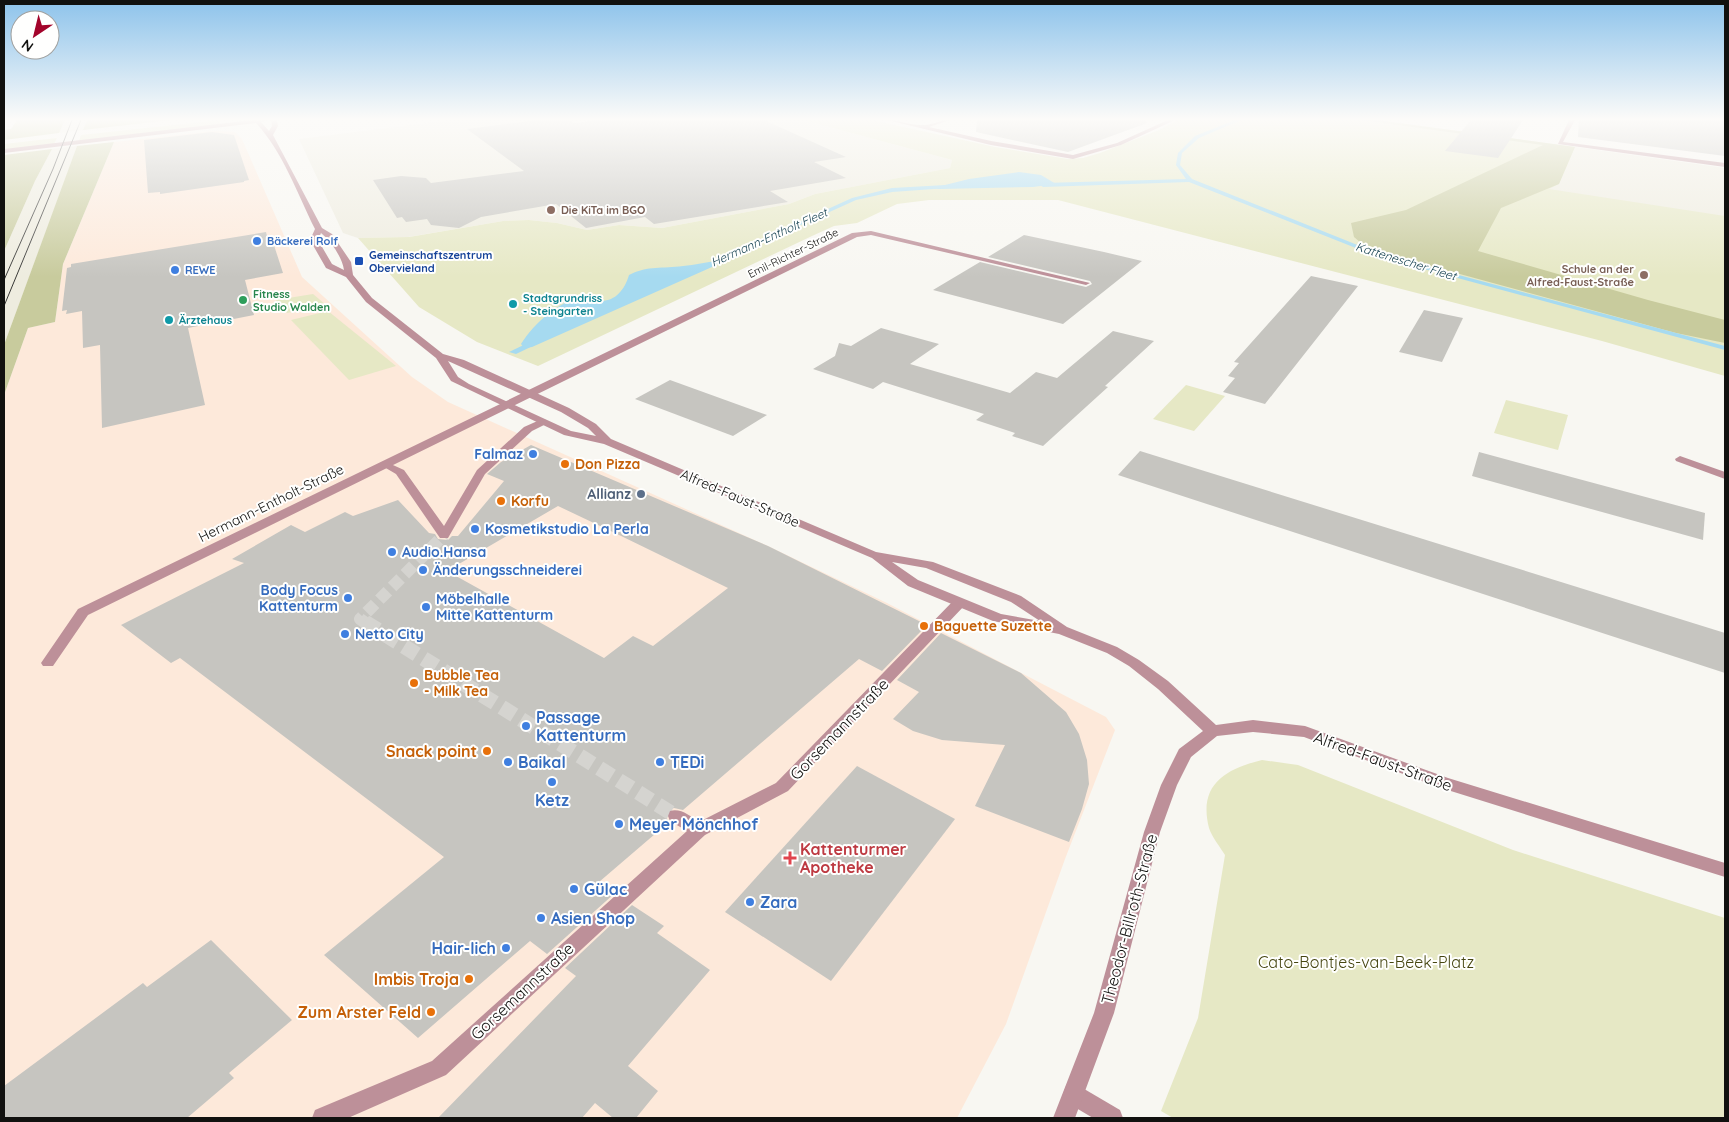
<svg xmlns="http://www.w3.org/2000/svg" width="1729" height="1122" font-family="Quicksand,sans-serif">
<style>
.commercial{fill:#fde9da}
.built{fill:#eeecdf}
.green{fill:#e6e8c5}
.forest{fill:#c8cb9d}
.water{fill:#a6daf0}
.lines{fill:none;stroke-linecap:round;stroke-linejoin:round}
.stream{fill:#a6daf0;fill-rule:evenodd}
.building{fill:#c6c5c0;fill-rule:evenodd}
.pedestrian-tunnel-far1{stroke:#d5d4d0;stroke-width:12;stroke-dasharray:12 6;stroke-linecap:butt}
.pedestrian-tunnel{stroke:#d5d4d0;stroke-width:15;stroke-dasharray:15 8;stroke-linecap:butt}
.pedestrian{fill:#bd9099;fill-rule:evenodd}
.minor{fill:#bd9099;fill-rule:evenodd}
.tertiary{fill:#bd9099;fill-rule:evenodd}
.tram{stroke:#373735;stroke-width:1}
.education-dot{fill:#8d6e63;stroke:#fffffe;stroke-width:2}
.shop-dot{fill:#3f7fe0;stroke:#fffffe;stroke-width:2}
.transit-dot{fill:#1a4fb4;stroke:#fffffe;stroke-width:2}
.leisure-dot{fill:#2e9e5b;stroke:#fffffe;stroke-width:2}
.culture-dot{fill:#0f9aa8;stroke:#fffffe;stroke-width:2}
.food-dot{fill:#e8710a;stroke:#fffffe;stroke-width:2}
.service-dot{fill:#5c6f8a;stroke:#fffffe;stroke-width:2}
.health-dot{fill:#e0444e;stroke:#fffffe;stroke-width:2}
.labels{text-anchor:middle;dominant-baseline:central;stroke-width:4;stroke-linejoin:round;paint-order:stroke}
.far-education-label{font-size:11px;font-weight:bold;fill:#785e54;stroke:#fffffe;text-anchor:start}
.far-shop-label{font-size:11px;font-weight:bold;fill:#366cbe;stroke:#fffffe;text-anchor:start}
.far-street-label{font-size:11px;fill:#11110f;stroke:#fffffe}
.far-transit-label{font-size:11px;font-weight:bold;fill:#164399;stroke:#fffffe;text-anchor:start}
.far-leisure-label{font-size:11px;font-weight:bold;fill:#27864d;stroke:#fffffe;text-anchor:start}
.far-culture-label{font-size:11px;font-weight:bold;fill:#0d838f;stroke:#fffffe;text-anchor:start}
.far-water-label{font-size:12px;font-style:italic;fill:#103d4d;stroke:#fffffe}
.shop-label{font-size:14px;font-weight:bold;fill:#366cbe;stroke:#fffffe;text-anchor:start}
.food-label{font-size:14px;font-weight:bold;fill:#c56008;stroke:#fffffe;text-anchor:start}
.service-label{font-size:14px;font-weight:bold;fill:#4e5e75;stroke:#fffffe;text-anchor:end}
.street-label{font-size:14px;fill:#11110f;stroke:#fffffe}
.near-shop-label{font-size:16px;font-weight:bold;fill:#366cbe;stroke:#fffffe;text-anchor:start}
.near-street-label{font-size:16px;fill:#11110f;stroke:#fffffe}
.near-food-label{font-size:16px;font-weight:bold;fill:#c56008;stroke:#fffffe;text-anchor:end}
.near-health-label{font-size:16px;font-weight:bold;fill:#be3a42;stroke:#fffffe;text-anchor:start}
.near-park-label{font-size:16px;fill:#464611;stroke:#fffffe}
</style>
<rect width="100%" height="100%" fill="#f8f7f2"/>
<path class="commercial" d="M214 131 235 132 242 139 302 277 412 377 448 402 768 546 887 603 1106 717 1115 730 1065 859 1006 1024 957 1118H4V395L28 328 55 322 63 264 114 142Z"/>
<g class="built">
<path d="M65 120H87L83 130 59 133Z"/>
<path d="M451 120H803L952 160 950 168 815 194 789 204 662 228 619 225 587 230 557 223 529 220 503 221 408 237 358 238 343 233 299 139Z"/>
<path d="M77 146 61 191 4 345V251L35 181 52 149Z"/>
<path d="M1575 147 1725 168V320L1501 208 1559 184Z"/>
</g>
<g class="green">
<path d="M220 120V125L79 141 81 135Z"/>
<path d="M803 120H872L995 147 1068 159 1083 158 1100 153 1159 130 1178 120H1377L1575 147 1559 184 1549 189 1725 216V376L1602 341 1058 200H929L897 204 857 223 834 226 812 236 538 366 477 342 419 307 358 238 409 237 503 221 529 220 557 223 587 230 619 225 662 228 789 204 815 194 950 168 952 160Z"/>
<path d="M57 138 54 144 4 150V144Z"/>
<path d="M313 294 326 305 287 313 276 300Z"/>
<path d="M328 311 396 366 349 380 291 320Z"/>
<path d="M1186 385 1225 396 1194 431 1153 419Z"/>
<path d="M1506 400 1568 415 1558 450 1494 433Z"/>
<path d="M1262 760 1298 765 1513 850 1725 918V1118H1173L1161 1111 1198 1018 1225 855C1220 847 1212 837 1209 828 1198 785 1225 769 1262 760Z"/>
</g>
<g class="forest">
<path d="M17 120H65L59 133 4 140V130L11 129Z"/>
<path d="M87 120H171L83 130Z"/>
<path d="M1362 120H1377L1575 147 1559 184 1501 208 1478 251 1648 300 1725 320V343L1676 333 1368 249 1354 237 1351 223 1406 210 1543 145Z"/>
<path d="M114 142 63 264 55 322 28 328 4 395V345L77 146Z"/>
<path d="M52 149 35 181 4 251V155Z"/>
</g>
<g class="water">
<path d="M1019 172 1041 175 1056 184 1033 187 939 189 933 188 969 179Z"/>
<path d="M718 261 717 264 712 267 532 347 524 348 521 344C535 322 560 300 586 296 607 308 623 296 629 275 649 265 662 269 683 266 695 265 706 262 718 261Z"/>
</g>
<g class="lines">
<g class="stream">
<path d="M1235 120H1241L1199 138 1182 153 1180 165 1192 179 1380 254 1725 346V350L1376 256 1189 182 1043 187 1040 185 1043 183 1186 179 1176 165 1178 153 1195 136Z"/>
<path d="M946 185 948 188 892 192 856 200 708 267 703 266 852 198 892 188Z"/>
<path d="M532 341 539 343 516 354 509 352Z"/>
</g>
</g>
<g class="building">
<path d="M536 120H569L574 123 600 120H764L846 157 814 162 846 178 770 191 788 202 654 224 645 217 586 228 556 204 481 217 459 228 431 225 427 219 406 222 402 217 397 218 373 180 401 176 426 178 431 183 524 171 467 129Z"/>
<path d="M977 120H1146L1147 123 1068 152 976 132Z"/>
<path d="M1471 120H1523L1498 158 1445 151Z"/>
<path d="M1579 120H1725V156L1578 137Z"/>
<path d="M212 132 234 135 249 180 244 181V182L160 194V192L148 193 144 140Z"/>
<path d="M266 232 267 236H271L283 273 245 280 254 315 188 328 205 405 102 428 100 345 83 348 82 311 66 314 67 310 62 311 67 268 71 267V264Z"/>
<path d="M1024 235 1104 252 1142 261 1063 324 933 290 980 262 1086 287 1092 284 1090 281 988 257Z"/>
<path d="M1311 276 1358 286 1265 404 1223 392 1235 378 1228 376 1239 363 1234 362Z"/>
<path d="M1424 310 1463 318 1442 362 1399 352Z"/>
<path d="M881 328 939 344 910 364 1010 393 1036 372 1057 378 1113 331 1154 341 1105 386 1108 387 1043 446 1012 436 1015 433 976 420 984 414 883 382 873 389 813 369 835 356 839 343 851 346Z"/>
<path d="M670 380 767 415 733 436 635 399Z"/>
<path d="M531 445 768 546 927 625 882 671 859 659 683 810 674 808 668 810 666 817 669 822 599 882 615 893 547 954 530 941 418 1038 324 955 444 857 180 658 171 663 121 625 244 563 232 559 291 525 305 532 345 512 353 516 398 500 429 533 435 534 438 539 448 540 452 536H458L504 481 487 474 501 462ZM558 506 617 534 728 588 653 646 633 636 604 658 447 571Z"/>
<path d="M1140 451 1725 633V673L1118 475Z"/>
<path d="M1479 452 1705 513 1703 540 1472 476Z"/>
<path d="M941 633 1021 673 1066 712 1079 734 1087 760 1089 784 1082 809 1069 842 975 806 1005 745 942 740 913 731 893 719 919 692 897 680Z"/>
<path d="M857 766 955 819 831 981 725 912Z"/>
<path d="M632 905 664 926 657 933 710 970 628 1066 658 1091 636 1118H613L595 1103 582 1118H438L576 976 565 968Z"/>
<path d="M211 940 292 1020 229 1073 234 1078 187 1118H4V1086L143 983 147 987Z"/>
</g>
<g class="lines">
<path class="pedestrian-tunnel-far1" d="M367 624 360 619 444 535"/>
<path class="pedestrian-tunnel" d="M365 622 676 816"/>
<g class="pedestrian">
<path d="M542 419 546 420V424L532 431 485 474 448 538H440L396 474 379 464 384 461 404 470 444 526 477 470 524 427Z"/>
<path d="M960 598 967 602 965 605 788 791 705 835 446 1075 348 1118H312L315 1110 432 1061 687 831 670 821 668 816 670 811C681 808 690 816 699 822L776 783 955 599Z"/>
</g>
<g class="minor">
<path d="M887 120C899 120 909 125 921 125 930 126 940 120 950 120L929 127 991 141 1073 155 1117 143 1168 120H1175L1121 145 1073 159 991 145Z"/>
<path d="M1569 120H1575L1563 142 1725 163V167L1558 144Z"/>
<path d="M871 231 1090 283 1086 285 871 235 857 237 88 615 53 666H43L41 663 78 609 852 233Z"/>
<path d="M1680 456 1725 472V479L1676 461 1675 459Z"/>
<path d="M1074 1083 1120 1110 1123 1118H1093L1066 1102 1063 1094 1066 1086Z"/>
</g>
<path class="tertiary" d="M252 120H269L261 122 269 131 272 126 271 120H277L278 126 273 135 322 228 332 234 351 262 353 275 372 298 443 354 464 360 569 408 596 424 611 439 876 552 933 562 1021 596 1067 627 1117 647 1139 660 1168 681 1216 725 1253 720 1305 726 1448 778 1725 863V877L1438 787 1304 737 1253 732 1217 736 1191 757 1177 785 1160 832 1114 1013 1075 1118H1053L1094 1013 1144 832 1161 785 1179 749 1203 731 1158 689 1129 666 1107 653 1059 634 993 621 908 586 872 558 604 444 564 435 451 381 436 358 366 302 346 277 326 268 310 240 315 229C297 193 283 152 256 123L4 153V149ZM321 233C331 241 342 257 344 270L332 264 318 240ZM448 361 561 412 588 428 596 436 571 431 469 384 458 377ZM892 562 926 568 1011 602 1040 621 1001 614 918 580Z"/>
<g class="tram">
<path d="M4 280 53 169 72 120"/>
<path d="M4 306 81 120"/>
</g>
</g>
<linearGradient id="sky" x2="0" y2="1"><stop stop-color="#8dc3eb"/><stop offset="0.43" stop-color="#fcfbf9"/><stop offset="1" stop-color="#fcfbf9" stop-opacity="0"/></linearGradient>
<rect width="1729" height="277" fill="url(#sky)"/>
<g class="education-dot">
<circle cx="551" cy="210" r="5"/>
<circle cx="1644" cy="275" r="5"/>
</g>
<g class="shop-dot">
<circle cx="257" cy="241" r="5"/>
<circle cx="175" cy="270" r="5"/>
<circle cx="533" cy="454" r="5"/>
<circle cx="475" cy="529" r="5"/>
<circle cx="392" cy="552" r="5"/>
<circle cx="423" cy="570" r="5"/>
<circle cx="348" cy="598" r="5"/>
<circle cx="426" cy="607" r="5"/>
<circle cx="345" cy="634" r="5"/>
<circle cx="526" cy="726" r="5"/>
<circle cx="508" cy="762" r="5"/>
<circle cx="660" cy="762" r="5"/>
<circle cx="552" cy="782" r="5"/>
<circle cx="619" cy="824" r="5"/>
<circle cx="574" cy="889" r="5"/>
<circle cx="750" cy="902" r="5"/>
<circle cx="541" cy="918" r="5"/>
<circle cx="506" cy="948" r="5"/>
</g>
<rect class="transit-dot" x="354" y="256" width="10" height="10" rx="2.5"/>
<circle class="leisure-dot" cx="243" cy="300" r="5"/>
<g class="culture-dot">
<circle cx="513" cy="304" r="5"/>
<circle cx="169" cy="320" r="5"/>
</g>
<g class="food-dot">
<circle cx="565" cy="464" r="5"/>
<circle cx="501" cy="501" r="5"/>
<circle cx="924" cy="626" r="5"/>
<circle cx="414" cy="683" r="5"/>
<circle cx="487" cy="751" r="5"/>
<circle cx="469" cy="979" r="5"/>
<circle cx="431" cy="1012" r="5"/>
</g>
<circle class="service-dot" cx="641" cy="494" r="5"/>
<path class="health-dot" d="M787.5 850.5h5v5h5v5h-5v5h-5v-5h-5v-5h5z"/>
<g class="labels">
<g class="far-education-label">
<text x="561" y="210">Die KiTa im BGO</text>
<text x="1634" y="269" text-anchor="end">Schule an der<tspan x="1634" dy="13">Alfred-Faust-Straße</tspan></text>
</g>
<g class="far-shop-label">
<text x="267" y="241">Bäckerei Rolf</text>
<text x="185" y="270">REWE</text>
</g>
<g class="far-street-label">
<text transform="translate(793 253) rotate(-26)">Emil-Richter-Straße</text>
</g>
<g class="far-transit-label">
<text x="369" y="255">Gemeinschaftszentrum<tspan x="369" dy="13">Obervieland</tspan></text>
</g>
<g class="far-leisure-label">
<text x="253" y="294">Fitness<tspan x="253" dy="13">Studio Walden</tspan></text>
</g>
<g class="far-culture-label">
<text x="523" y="298">Stadtgrundriss<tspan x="523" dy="13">- Steingarten</tspan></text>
<text x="179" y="320">Ärztehaus</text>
</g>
<g class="far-water-label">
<text transform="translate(769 237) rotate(-24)">Hermann-Entholt Fleet</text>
<text transform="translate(1406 261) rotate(17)">Kattenescher Fleet</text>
</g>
<g class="shop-label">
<text x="523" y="454" text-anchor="end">Falmaz</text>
<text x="485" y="529">Kosmetikstudio La Perla</text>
<text x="402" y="552">Audio.Hansa</text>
<text x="433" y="570">Änderungsschneiderei</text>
<text x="338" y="590" text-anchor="end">Body Focus<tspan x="338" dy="16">Kattenturm</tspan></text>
<text x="436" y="599">Möbelhalle<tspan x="436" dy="16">Mitte Kattenturm</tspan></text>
<text x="355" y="634">Netto City</text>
</g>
<g class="food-label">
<text x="575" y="464">Don Pizza</text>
<text x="511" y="501">Korfu</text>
<text x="934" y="626">Baguette Suzette</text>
<text x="424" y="675">Bubble Tea<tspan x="424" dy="16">- Milk Tea</tspan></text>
</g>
<g class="service-label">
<text x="631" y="494">Allianz</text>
</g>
<g class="street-label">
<text transform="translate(740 498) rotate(23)">Alfred-Faust-Straße</text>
<text transform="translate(271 503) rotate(-26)">Hermann-Entholt-Straße</text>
</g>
<g class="near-shop-label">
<text x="536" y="717">Passage<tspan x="536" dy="18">Kattenturm</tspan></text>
<text x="518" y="762">Baikal</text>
<text x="670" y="762">TEDi</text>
<text x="552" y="800" text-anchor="middle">Ketz</text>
<text x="629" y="824">Meyer Mönchhof</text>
<text x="584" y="889">Gülac</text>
<text x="760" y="902">Zara</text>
<text x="551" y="918">Asien Shop</text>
<text x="496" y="948" text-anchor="end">Hair-lich</text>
</g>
<g class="near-street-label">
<text transform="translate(839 729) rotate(-46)">Gorsemannstraße</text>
<text transform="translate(1383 761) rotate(20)">Alfred-Faust-Straße</text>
<text transform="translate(1129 919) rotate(-75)">Theodor-Billroth-Straße</text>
<text transform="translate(522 991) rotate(-43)">Gorsemannstraße</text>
</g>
<g class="near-food-label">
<text x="477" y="751">Snack point</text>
<text x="459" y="979">Imbis Troja</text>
<text x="421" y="1012">Zum Arster Feld</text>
</g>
<g class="near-health-label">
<text x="800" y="849">Kattenturmer<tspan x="800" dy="18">Apotheke</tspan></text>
</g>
<g class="near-park-label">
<text x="1366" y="962">Cato-Bontjes-van-Beek-Platz</text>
</g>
</g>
<rect width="1729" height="1122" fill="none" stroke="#11110f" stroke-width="10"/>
<g transform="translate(35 35) rotate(215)"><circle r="24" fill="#fffffe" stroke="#a0a09e"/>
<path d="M0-4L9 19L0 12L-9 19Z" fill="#a3042b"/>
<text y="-8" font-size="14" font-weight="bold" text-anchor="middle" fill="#11110f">N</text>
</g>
</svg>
